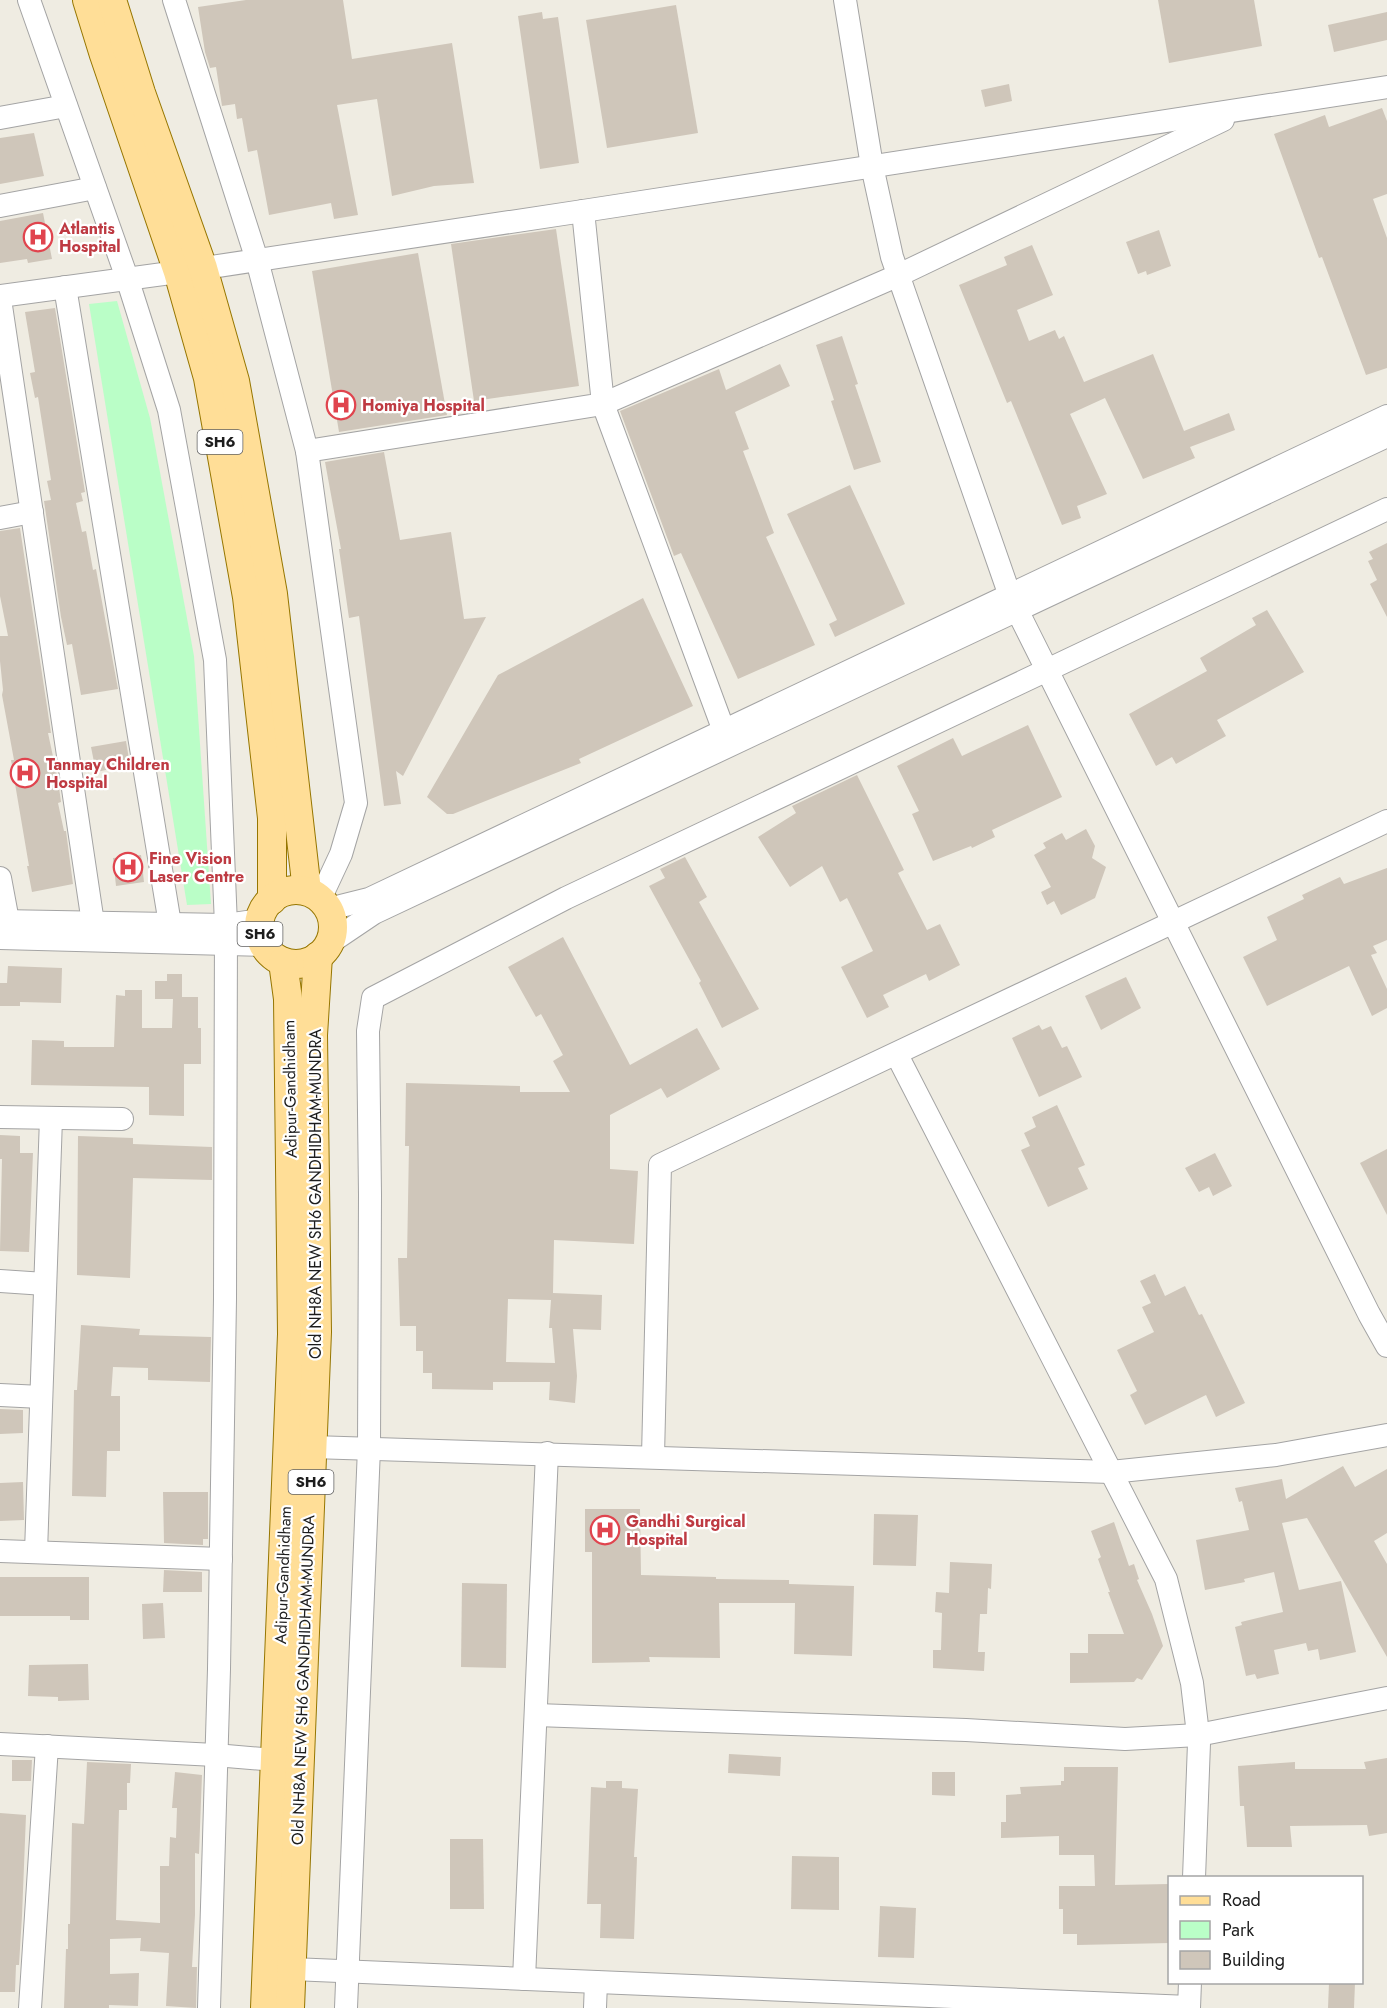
<svg xmlns="http://www.w3.org/2000/svg" width="1387" height="2008" font-family="Jost,sans-serif">
<style>
.park{fill:#bafec7}
.building{fill:#cfc6ba;fill-rule:evenodd}
.lines{fill:none;stroke-linecap:round;stroke-linejoin:round}
.minor-casing{stroke:#a4a4a4;stroke-width:24}
.major-casing{stroke:#967600;stroke-width:30}
.minor{stroke:#fff;stroke-width:22}
.major{stroke:#ffde97;stroke-width:28}
.labels{text-anchor:middle;dominant-baseline:central;stroke-width:4.5;stroke-linejoin:round;paint-order:stroke}
.shield{fill:#fff;stroke:#616161;stroke-width:1.5}
.shield-label{font-size:15px;font-weight:bold;fill:#1d1d1d}
.health-label{font-size:16px;font-weight:bold;fill:#be3a42;stroke:#fff;text-anchor:start}
.street-label{font-size:16px;fill:#1d1d1d;stroke:#fff}
</style>
<rect width="100%" height="100%" fill="#efece2"/>
<path class="park" d="M117 301 150 418 194 656 211 904 187 905 89 304Z"/>
<g class="building">
<path d="M246 0H343L352 59 452 43 474 183 434 186 392 196 377 99 337 105 358 215 334 219 331 203 269 215 257 150 248 152 242 118 237 119 235 104 222 106 216 67 210 68 205 52 198 7Z"/>
<path d="M1158 0H1254L1262 46 1169 63Z"/>
<path d="M676 5 698 133 607 148 586 20Z"/>
<path d="M542 12 543 19 558 17 579 163 540 169 518 16Z"/>
<path d="M1387 12V40L1334 52 1328 25Z"/>
<path d="M1009 84 1012 101 985 107 981 90Z"/>
<path d="M1382 108 1387 121V194L1373 199 1387 238V368L1366 375 1322 257 1319 258 1274 134 1325 115 1329 127Z"/>
<path d="M34 133 44 176 0 184V138Z"/>
<path d="M43 213 52 259 28 263 27 259 0 263V221Z"/>
<path d="M556 229 579 386 474 401 451 244Z"/>
<path d="M1159 230 1171 266 1147 275 1146 271 1138 274 1126 242Z"/>
<path d="M1032 245 1053 295 1017 310 1029 341 1055 330 1059 339 1064 336 1084 382 1153 354 1184 431 1229 413 1235 430 1190 447 1195 458 1143 479 1105 398 1070 414 1107 494 1077 506 1081 518 1062 525 1011 401 1007 403 959 285 1007 265 1004 257Z"/>
<path d="M418 253 447 415 339 432 312 271Z"/>
<path d="M55 308 85 492 81 493 83 501 76 503 82 532 86 531 93 570 96 569 118 689 81 695 72 644 67 645 61 617 44 501 51 500 47 481 51 480 38 397 35 398 30 373 35 372 25 312Z"/>
<path d="M842 336 858 384 855 385 881 462 854 470 831 401 834 400 816 345Z"/>
<path d="M780 364 790 386 735 412 749 449 743 451 774 533 766 537 815 645 738 679 681 553 674 556 620 411 719 369 726 390Z"/>
<path d="M384 452 400 540 451 532 464 619 486 617 403 776 396 771 401 804 384 806 359 616 349 618 339 549H341L325 462Z"/>
<path d="M850 485 905 604 835 637 829 624 837 620 787 514Z"/>
<path d="M20 528 51 733H48L58 780 61 802 58 803 64 831H66L73 884 32 892 27 866H29L11 760H14L2 695 3 690 0 661V636H8L0 596V531Z"/>
<path d="M1387 543V617L1370 584 1377 580 1368 561 1373 559 1369 552Z"/>
<path d="M643 598 693 706 579 759 581 763 453 814H447L427 797 498 675Z"/>
<path d="M1267 610 1304 672 1217 720 1226 736 1176 764 1172 757 1156 766 1129 714 1207 671 1200 658 1256 625 1252 618Z"/>
<path d="M1028 725 1062 797 992 830 995 837 972 848 971 846 933 861 912 814 919 811 897 766 953 738 962 756Z"/>
<path d="M126 741 130 765 96 772 91 747Z"/>
<path d="M857 775 904 870 898 873 927 930 940 924 960 965 929 981 926 974 883 995 889 1007 867 1018 841 967 873 951 847 898 840 902 822 866 790 887 758 837 796 813 792 806Z"/>
<path d="M1086 829 1095 846 1092 858 1106 867 1095 898 1061 915 1054 901 1047 905 1041 892 1051 887 1034 855 1046 848 1043 843 1062 833 1066 840Z"/>
<path d="M141 855 144 882 116 886 113 858Z"/>
<path d="M685 857 707 897 699 902 759 1009 722 1028 699 983 701 981 649 886 665 878 660 869Z"/>
<path d="M1387 868V940L1373 946 1377 953 1371 955 1387 989V1008L1372 1016 1349 966 1267 1006 1243 957 1277 940 1267 917 1304 899 1302 895 1340 877 1344 884Z"/>
<path d="M563 937 630 1065 697 1028 720 1069 667 1098 661 1088 610 1115V1169L638 1171 634 1244 554 1240 553 1293 602 1295 601 1330 573 1329 577 1376 575 1403 549 1400 550 1382H493V1390L432 1389V1373H423V1351H416V1326H400L398 1258H407L409 1146H405L406 1083 520 1086V1092H570L553 1061 563 1055 541 1014 536 1017 508 967ZM508 1299 551 1300 549 1328H552L555 1363 506 1362Z"/>
<path d="M8 966 62 968 61 1003 20 1002V1006H0V983H7Z"/>
<path d="M167 974H182V997H198V1028H201V1064H184V1116L149 1115V1087L31 1085 32 1040 64 1041V1047H114L116 995 125 996V990H142V1028H172L173 999H155V981H167Z"/>
<path d="M1126 977 1141 1008 1101 1030 1085 996Z"/>
<path d="M1039 1025 1042 1030 1051 1026 1062 1048 1067 1046 1082 1077 1039 1097 1012 1038Z"/>
<path d="M1057 1105 1085 1165 1078 1168 1088 1189 1048 1207 1021 1150 1030 1146 1024 1133 1036 1127 1032 1117Z"/>
<path d="M0 1135 20 1136V1153H33L29 1252 0 1251 2 1159H0Z"/>
<path d="M78 1136 133 1138V1144L212 1147V1180L133 1178 130 1278 77 1275Z"/>
<path d="M1387 1149V1215L1360 1163Z"/>
<path d="M1215 1153 1232 1186 1213 1196 1209 1187 1199 1192 1185 1168Z"/>
<path d="M1155 1274 1165 1296 1185 1286 1199 1315 1202 1314 1245 1403 1216 1417 1206 1395 1145 1425 1130 1395 1137 1391 1117 1350 1154 1332 1142 1307 1151 1303 1140 1281Z"/>
<path d="M81 1325 140 1329 139 1335 211 1337 210 1382 148 1380V1368L113 1367 111 1396H120V1451H107L106 1497 72 1496 74 1390H77Z"/>
<path d="M0 1409 23 1410V1433L0 1434Z"/>
<path d="M1343 1466 1355 1487 1387 1469V1533L1374 1541 1387 1564V1657L1307 1518 1282 1523 1299 1590 1341 1581 1356 1652 1320 1660 1318 1649 1308 1651 1306 1643 1274 1650 1279 1674 1257 1679 1255 1674 1246 1676 1235 1627 1242 1625 1241 1622 1283 1612 1274 1572 1244 1579 1245 1582 1205 1590 1196 1540 1249 1530 1242 1501 1239 1502 1235 1488 1282 1479 1286 1499Z"/>
<path d="M23 1482 24 1520 0 1521V1483Z"/>
<path d="M163 1492H208V1539H203V1545L164 1543Z"/>
<path d="M585 1509H640L641 1575 716 1577V1579L789 1580V1584L854 1586 852 1656 794 1654 795 1603H719L720 1658 649 1657 650 1662 592 1663V1552H585Z"/>
<path d="M874 1514 918 1515 916 1566 873 1565Z"/>
<path d="M1114 1522 1129 1566 1134 1564 1139 1579 1137 1580 1152 1614 1163 1646 1142 1680 1137 1678 1134 1682 1070 1683V1653H1088V1634H1124L1108 1592H1110L1098 1559 1101 1557 1091 1531Z"/>
<path d="M950 1562 992 1564 991 1589 988 1588 987 1614H980L978 1652H985L984 1671 933 1668V1650H941L942 1613 935 1612 936 1592 949 1593Z"/>
<path d="M164 1570 202 1572V1592H163Z"/>
<path d="M0 1577H89V1620H70V1616H0Z"/>
<path d="M462 1583 507 1584 506 1668 461 1667Z"/>
<path d="M163 1603 165 1638 143 1639 142 1604Z"/>
<path d="M88 1664 89 1700 58 1701V1697L28 1696 29 1665Z"/>
<path d="M729 1754 781 1757 780 1776 728 1773Z"/>
<path d="M1387 1758V1833L1369 1836 1367 1825 1290 1826 1292 1847H1247L1244 1806H1240L1238 1766 1295 1762V1769H1366L1364 1762Z"/>
<path d="M12 1760H32L31 1781H12Z"/>
<path d="M87 1762 131 1764 130 1783H127V1810H119L116 1920 160 1923V1866H169L170 1837 176 1838 177 1808H172L175 1772 202 1775 199 1854 195 1853V1915L192 1967H197L196 2008 166 2006 169 1953 140 1951 141 1938 110 1939V1974L139 1973 138 2006 109 2005V2008H64L66 1949H68V1924H70L72 1823 84 1824Z"/>
<path d="M1064 1767H1118L1115 1885 1170 1884V1943L1077 1945V1934H1063V1909H1059V1886H1095L1094 1855H1059V1836L1001 1838V1822H1006V1795L1021 1794 1020 1787 1061 1785V1781H1064Z"/>
<path d="M932 1772H955V1796L932 1795Z"/>
<path d="M606 1781H622V1788L638 1789 634 1857H637L634 1939 600 1938 601 1904H587L591 1787 606 1788Z"/>
<path d="M0 1813 26 1815 22 1916 19 1965H16L15 1992H0Z"/>
<path d="M450 1839H483L484 1909H450Z"/>
<path d="M792 1856 839 1857V1910L791 1909Z"/>
<path d="M880 1906 916 1908 914 1958 878 1957Z"/>
<path d="M1329 1983H1355L1354 2008H1328Z"/>
</g>
<g class="lines">
<g class="minor-casing">
<g id="minor">
<path d="M29 0 127 278 169 410 215 660 226 925 225 1299 219 1669 209 2008"/>
<path d="M174 0 257 260 307 451 356 803 341 854 320 899"/>
<path d="M845 0 872 166 892 257 1010 596 1369 1314 1387 1346"/>
<path d="M0 118 66 106"/>
<path d="M0 206 95 188"/>
<path d="M65 287 170 924"/>
<path d="M0 296 178 272 583 211 1387 87"/>
<path d="M0 299 93 923"/>
<path d="M307 451 603 404 583 211"/>
<path d="M0 518 32 512"/>
<path d="M724 731 603 404 899 275 1223 120"/>
<path d="M0 878 8 921"/>
<path d="M329 909 369 899 1387 416"/>
<path d="M0 921 226 925 260 920"/>
<path d="M0 938 264 945"/>
<path d="M331 942 374 913 1387 436"/>
<path d="M897 1055 1166 1579 1192 1683 1199 1743 1194 1878"/>
<path d="M0 1117 122 1119"/>
<path d="M0 1281 45 1284"/>
<path d="M0 1395 41 1397"/>
<path d="M312 1447 1111 1472 1276 1455 1387 1435"/>
<path d="M653 1456 660 1165 1387 821"/>
<path d="M0 1551 221 1559"/>
<path d="M36 1552 51 1118"/>
<path d="M536 1715 966 1730 1125 1739 1198 1735 1387 1698"/>
<path d="M0 1744 215 1755 275 1760"/>
<path d="M292 1969 1189 2007"/>
<path d="M524 1979 547 1453"/>
<path d="M30 2008 47 1746"/>
<path d="M346 2008 369 1448 370 1195 368 1031 373 998 566 898 1387 509"/>
<path d="M595 2008 596 1982"/>
<path d="M1189 2008 1190 1982"/>
</g>
</g>
<g class="major-casing">
<g id="major">
<path d="M87 0 104 55 178 272 208 378 247 597 272 818V900"/>
<path d="M112 0 141 93 203 268 235 381 273 594 307 891"/>
<circle cx="296" cy="927" r="37"/>
<path d="M265 2008 292 1334 288 999 283 962"/>
<path d="M290 2008 317 1332 313 1035 318 956"/>
</g>
</g>
<use href="#minor" class="minor"/>
<use href="#major" class="major"/>
</g>
<defs>
<g id="hospital-ring" transform="scale(1.5)"><circle r="9.5" fill="#fff" stroke="#e0444e" stroke-width="1.5"/><path d="M-5-5h3v3.5h4V-5h3V5h-3V1.5h-4V5h-3Z" fill="#e0444e"/></g>
</defs>
<g fill-rule="evenodd">
<use href="#hospital-ring" x="38" y="237"/>
<use href="#hospital-ring" x="341" y="405"/>
<use href="#hospital-ring" x="25" y="773"/>
<use href="#hospital-ring" x="128" y="867"/>
<use href="#hospital-ring" x="605" y="1530"/>
</g>
<g class="labels">
<g class="shield">
<rect x="197.5" y="430" width="45" height="24" rx="4.5"/>
<rect x="237.5" y="922" width="45" height="24" rx="4.5"/>
<rect x="288.5" y="1470" width="45" height="24" rx="4.5"/>
</g>
<g class="shield-label">
<text x="220" y="442">SH6</text>
<text x="260" y="934">SH6</text>
<text x="311" y="1482">SH6</text>
</g>
<g class="health-label">
<text x="59" y="228">Atlantis<tspan x="59" dy="18">Hospital</tspan></text>
<text x="362" y="405">Homiya Hospital</text>
<text x="46" y="764">Tanmay Children<tspan x="46" dy="18">Hospital</tspan></text>
<text x="149" y="858">Fine Vision<tspan x="149" dy="18">Laser Centre</tspan></text>
<text x="626" y="1521">Gandhi Surgical<tspan x="626" dy="18">Hospital</tspan></text>
</g>
<g class="street-label">
<text transform="translate(290 1089) rotate(-91)">Adipur-Gandhidham</text>
<text transform="translate(315 1194) rotate(-90)">Old NH8A NEW SH6 GANDHIDHAM-MUNDRA</text>
<text transform="translate(283 1575) rotate(-88)">Adipur-Gandhidham</text>
<text transform="translate(303 1680) rotate(-88)">Old NH8A NEW SH6 GANDHIDHAM-MUNDRA</text>
</g>
</g>
<rect x="1168" y="1876" width="195" height="108" fill="#ffffff" stroke="#a5a5a5" stroke-width="1.5"/>
<rect x="1180" y="1896" width="30" height="9" fill="#ffde97" stroke="#a5a5a5" stroke-width="1.5"/>
<text x="1222" y="1906" font-size="18" fill="#1d1d1d">Road</text>
<rect x="1180" y="1921" width="30" height="18" fill="#bafec7" stroke="#a5a5a5" stroke-width="1.5"/>
<text x="1222" y="1936" font-size="18" fill="#1d1d1d">Park</text>
<rect x="1180" y="1951" width="30" height="18" fill="#cfc6ba" stroke="#a5a5a5" stroke-width="1.5"/>
<text x="1222" y="1966" font-size="18" fill="#1d1d1d">Building</text>
</svg>
